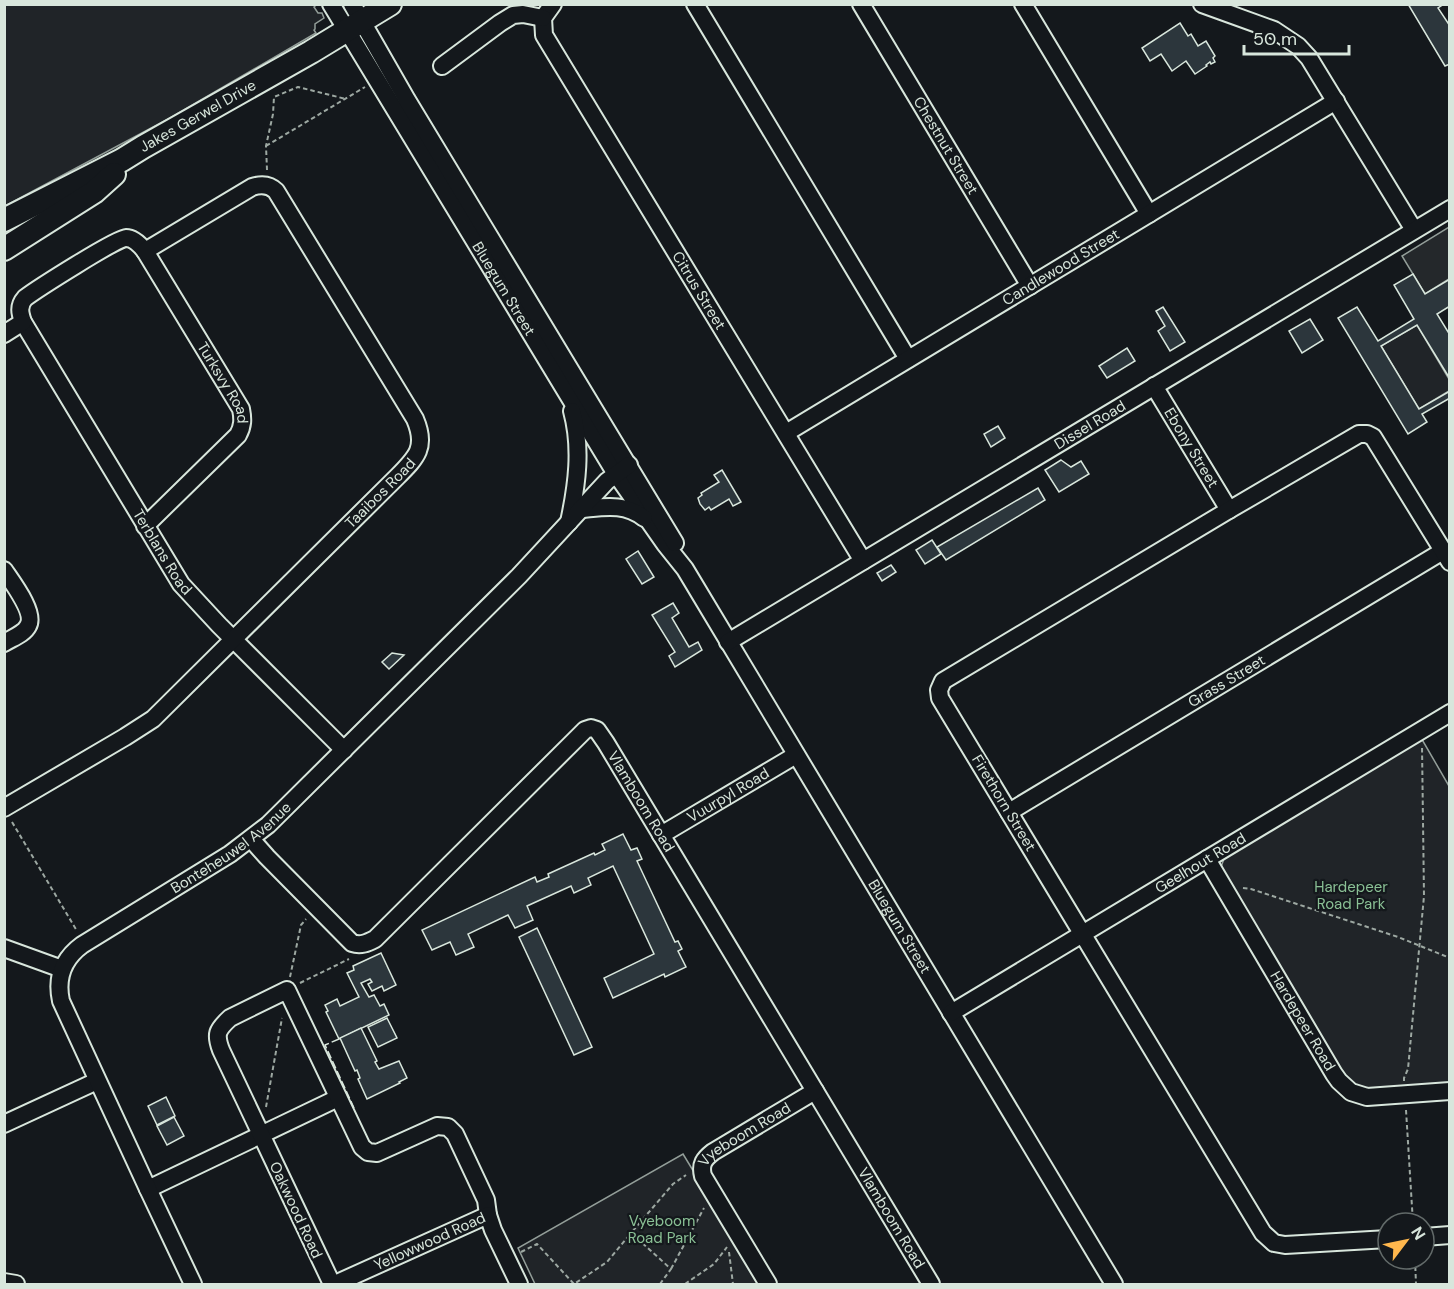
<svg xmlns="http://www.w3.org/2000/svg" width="1454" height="1289" font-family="'DM Sans',sans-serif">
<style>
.green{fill:#202428;stroke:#939e99;stroke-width:1.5}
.parking{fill:#24282b;stroke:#939e99;stroke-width:1.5}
.building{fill:#2c363c;stroke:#d8e6dc;stroke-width:1.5}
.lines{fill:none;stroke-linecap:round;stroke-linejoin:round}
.minor-casing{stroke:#d8e6dc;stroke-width:20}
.highway-casing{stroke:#d8e6dc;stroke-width:26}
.path{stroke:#9da8a2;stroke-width:2;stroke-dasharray:4.5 3;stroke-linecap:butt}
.minor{stroke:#14181c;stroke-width:16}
.highway{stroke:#14181c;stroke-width:22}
.fence{stroke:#d8e6dc;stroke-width:1.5;stroke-dasharray:8 3;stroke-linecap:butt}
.labels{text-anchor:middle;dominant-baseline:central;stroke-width:4.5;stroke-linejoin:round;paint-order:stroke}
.street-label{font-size:15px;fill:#d8e6dc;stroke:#14181c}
.park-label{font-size:15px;fill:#8ac095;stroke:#14181c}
</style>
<rect width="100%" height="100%" fill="#14181c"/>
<g class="green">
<path d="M316 5 314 7 318 13H322L324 18 315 24V29L314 30 316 33 170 118 5 206V5Z"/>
<path d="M1417 325 1449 379V391L1419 409 1381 346Z"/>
<path d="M1420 736 1449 786V1086L1362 1090 1346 1078 1221 867 1225 856Z"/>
<path d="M683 1154 762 1284H535L518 1248Z"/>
</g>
<path class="parking" d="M1449 227V279L1425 294 1402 256Z"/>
<g class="building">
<path d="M1408 4H1444L1438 8 1450 26V64L1445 66Z"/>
<path d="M1180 23 1188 36 1191 34 1198 46 1206 41 1215 56 1213 58 1215 62 1211 64 1210 62 1206 65 1207 66 1195 74 1186 61 1172 71 1161 54 1150 61 1142 48Z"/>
<path d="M1413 274 1425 294 1450 279V306L1437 314 1450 335V379L1417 325 1381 346 1419 409 1450 391V398L1422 414 1427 422 1408 434 1338 318 1357 307 1378 341 1414 319 1394 285Z"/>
<path d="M1163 307 1185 342 1170 351 1158 331 1165 326 1156 311Z"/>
<path d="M1310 319 1323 340 1302 353 1289 331Z"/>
<path d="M1127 348 1135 361 1107 378 1099 366Z"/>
<path d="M998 426 1005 438 991 447 984 434Z"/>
<path d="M1061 460 1071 467 1081 461 1089 474 1059 492 1045 470Z"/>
<path d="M722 470 741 502 733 506 729 499 711 510 709 507 705 510 700 504 698 498 702 495 701 493 719 482 714 475Z"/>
<path d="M1038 488 1045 500 946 560 937 547Z"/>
<path d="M932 540 941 554 925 564 916 550Z"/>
<path d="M638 551 654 577 642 584 626 559Z"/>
<path d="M891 565 896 572 882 581 877 573Z"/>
<path d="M673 603 679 613 672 618 689 647 698 642 702 650 675 667 669 656 675 652 652 615Z"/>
<path d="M392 653 404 655 389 669 382 662Z"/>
<path d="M623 834 631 850 637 848 642 859 637 861 675 942 678 941 682 949 678 951 686 967 665 977 664 974 613 998 604 978 654 954 613 866 588 878 591 885 574 893 571 886 527 906 533 920 515 928 508 915 468 934 474 947 456 955 450 942 432 950 422 930 535 877 537 882 549 877 548 874 594 853 595 855 605 850 602 844Z"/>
<path d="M537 928 592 1047 574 1055 519 937Z"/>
<path d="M381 953 396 985 384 991 382 986 372 991 368 984 372 982 370 979 361 983 369 997 374 995 380 1006 384 1004 389 1015 339 1039 326 1012 328 1011 325 1005 337 999 340 1006 359 997 347 973 354 970 353 966Z"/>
<path d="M387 1018 397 1038 378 1047 368 1027Z"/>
<path d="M361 1028 377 1061 375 1062 379 1069 399 1061 407 1078 399 1082 400 1083 367 1099 358 1079 360 1078 357 1070 355 1071 340 1038Z"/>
<path d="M166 1097 175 1116 157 1125 148 1106Z"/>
<path d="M174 1117 184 1136 167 1145 157 1126Z"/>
</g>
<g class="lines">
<g class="minor-casing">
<g id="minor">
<path id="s1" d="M331 4 616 474 665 544 685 569 1114 1284"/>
<path d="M352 4 407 100 675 543"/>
<path id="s2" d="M553 4 543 18 544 35 863 561"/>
<path d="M695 4 908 359"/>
<path id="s3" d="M861 4 1030 286"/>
<path d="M1023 4 1149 214"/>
<path d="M1202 4 1274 30 1298 46 1309 58 1414 230"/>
<path d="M442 66 500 23 513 15 523 14 543 18"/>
<path id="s4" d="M145 251C141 246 134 238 126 238 117 238 37 289 25 298 18 306 20 313 23 322L181 584 219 625 344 750"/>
<path d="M4 334 23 322"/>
<path id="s5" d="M1154 386 1229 510"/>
<path id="s6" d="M786 433 1336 101"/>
<path d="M582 509C605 507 625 503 644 518"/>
<path d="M569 522C577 485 582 448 572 411"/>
<path d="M4 570C12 582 36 613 28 626 24 634 12 638 4 643"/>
<path id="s7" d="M728 642 1450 209"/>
<path id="s8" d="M4 808 125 737 153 719 397 477C417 457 427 447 415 419L276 191C269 184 261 184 252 187L145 251 241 409C243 419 243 426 238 435L145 526"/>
<path id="s9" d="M1009 812 1443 551"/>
<path id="s10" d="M661 835 796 755"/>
<path id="s11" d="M251 839 267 857 352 943C361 946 367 943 375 939L580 735 585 730 591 728 597 730 606 743 931 1284"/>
<path id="s12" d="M1207 859 1334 1074 1339 1081 1351 1092 1367 1097 1450 1091"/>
<path d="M4 948 62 969"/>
<path id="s13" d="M951 1013 1450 713"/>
<path d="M4 1124 97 1081"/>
<path d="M148 1189 338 1098"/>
<path d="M1424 1237 1450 1235"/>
<path d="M1388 1239 1285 1245 1274 1243 1263 1233 940 698 939 690 943 681 1229 510 1359 434H1367L1373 437 1450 562"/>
<path d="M4 1282 16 1284"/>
<path id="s14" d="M193 1284 148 1189 61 1001C56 978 63 959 82 945L230 854 268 825 519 576 607 481 629 465"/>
<path d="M332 1284 221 1050C215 1034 217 1030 230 1018L287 990 362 1147 368 1152 377 1153 437 1126 448 1127 455 1134 486 1200 488 1215"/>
<path id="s15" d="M335 1284 488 1215 493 1230 519 1284"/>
<path id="s16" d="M768 1284 703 1176C700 1164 704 1159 713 1152L815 1091"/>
</g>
</g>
<g class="highway-casing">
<g id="highway">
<path id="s17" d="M4 220 122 160 143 147 311 52 390 4"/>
<path d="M4 249 94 192 114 174"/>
</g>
</g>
<g class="path">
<path d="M266 146 365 87"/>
<path d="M267 170 266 146 273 114 274 97 298 87 346 99"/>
<path d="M12 822 77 931"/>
<path d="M1243 888 1251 889 1398 937 1450 958"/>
<path d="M290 977 301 925 306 919"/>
<path d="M300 983 349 959"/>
<path d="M1404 1081V1078L1408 1069 1424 896 1422 746"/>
<path d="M266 1107 282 1018"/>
<path d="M1406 1110 1413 1223"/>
<path d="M521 1252 537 1244 574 1284 607 1262 631 1233"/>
<path d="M729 1252 733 1284"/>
<path d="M1415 1259 1416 1284"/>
<path d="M671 1269 704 1208"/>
<path d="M660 1284 671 1269 631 1233 673 1184 686 1175"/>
<path d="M685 1284 714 1264 727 1247"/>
</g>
<use href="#minor" class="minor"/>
<use href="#highway" class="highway"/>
<path class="fence" d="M339 1039 325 1045 354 1108"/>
</g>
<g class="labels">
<g class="street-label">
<text stroke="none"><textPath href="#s17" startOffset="220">Jakes Gerwel Drive</textPath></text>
<text stroke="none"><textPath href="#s3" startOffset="165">Chestnut Street</textPath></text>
<text stroke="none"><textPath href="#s6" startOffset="321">Candlewood Street</textPath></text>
<text stroke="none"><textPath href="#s1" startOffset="333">Bluegum Street</textPath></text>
<text stroke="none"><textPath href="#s2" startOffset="333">Citrus Street</textPath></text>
<text stroke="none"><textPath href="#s8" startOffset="1155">Turksvy Road</textPath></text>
<text stroke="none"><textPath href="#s7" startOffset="422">Dissel Road</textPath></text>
<text stroke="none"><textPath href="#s5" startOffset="72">Ebony Street</textPath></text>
<text stroke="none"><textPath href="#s8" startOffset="494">Taaibos Road</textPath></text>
<text stroke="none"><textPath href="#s4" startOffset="436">Terblans Road</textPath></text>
<text stroke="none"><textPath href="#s9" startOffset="254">Grass Street</textPath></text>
<text stroke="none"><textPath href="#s10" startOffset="78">Vuurpyl Road</textPath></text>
<text stroke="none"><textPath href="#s11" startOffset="562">Vlamboom Road</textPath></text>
<text transform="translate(1004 803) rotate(59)">Firethorn Street</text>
<text stroke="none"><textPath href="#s14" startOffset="554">Bonteheuwel Avenue</textPath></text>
<text stroke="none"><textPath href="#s13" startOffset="291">Geelhout Road</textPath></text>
<text stroke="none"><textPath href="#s1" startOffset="1084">Bluegum Street</textPath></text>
<text stroke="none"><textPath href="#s12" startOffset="188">Hardepeer Road</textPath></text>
<text stroke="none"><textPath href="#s16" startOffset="190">Vyeboom Road</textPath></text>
<text transform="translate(296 1210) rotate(65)">Oakwood Road</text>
<text stroke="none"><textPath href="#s11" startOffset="1048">Vlamboom Road</textPath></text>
<text stroke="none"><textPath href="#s15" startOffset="104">Yellowwood Road</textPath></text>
</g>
<g class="park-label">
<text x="1351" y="887">Hardepeer<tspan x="1351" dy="17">Road Park</tspan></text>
<text x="662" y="1221">Vyeboom<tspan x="662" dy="17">Road Park</tspan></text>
</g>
</g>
<rect width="1454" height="1289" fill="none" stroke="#d8e6dc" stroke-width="12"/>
<g transform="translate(1406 1241) rotate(58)"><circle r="28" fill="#14181c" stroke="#626a69" stroke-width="1.5"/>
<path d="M0-4.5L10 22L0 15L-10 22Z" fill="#ffb74d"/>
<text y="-9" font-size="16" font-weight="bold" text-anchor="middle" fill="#d8e6dc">N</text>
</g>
<path d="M1244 45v9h105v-9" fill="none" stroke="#d8e6dc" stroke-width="3"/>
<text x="1253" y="45" font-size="18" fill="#d8e6dc" stroke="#14181c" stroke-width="4.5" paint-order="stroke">50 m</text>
</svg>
